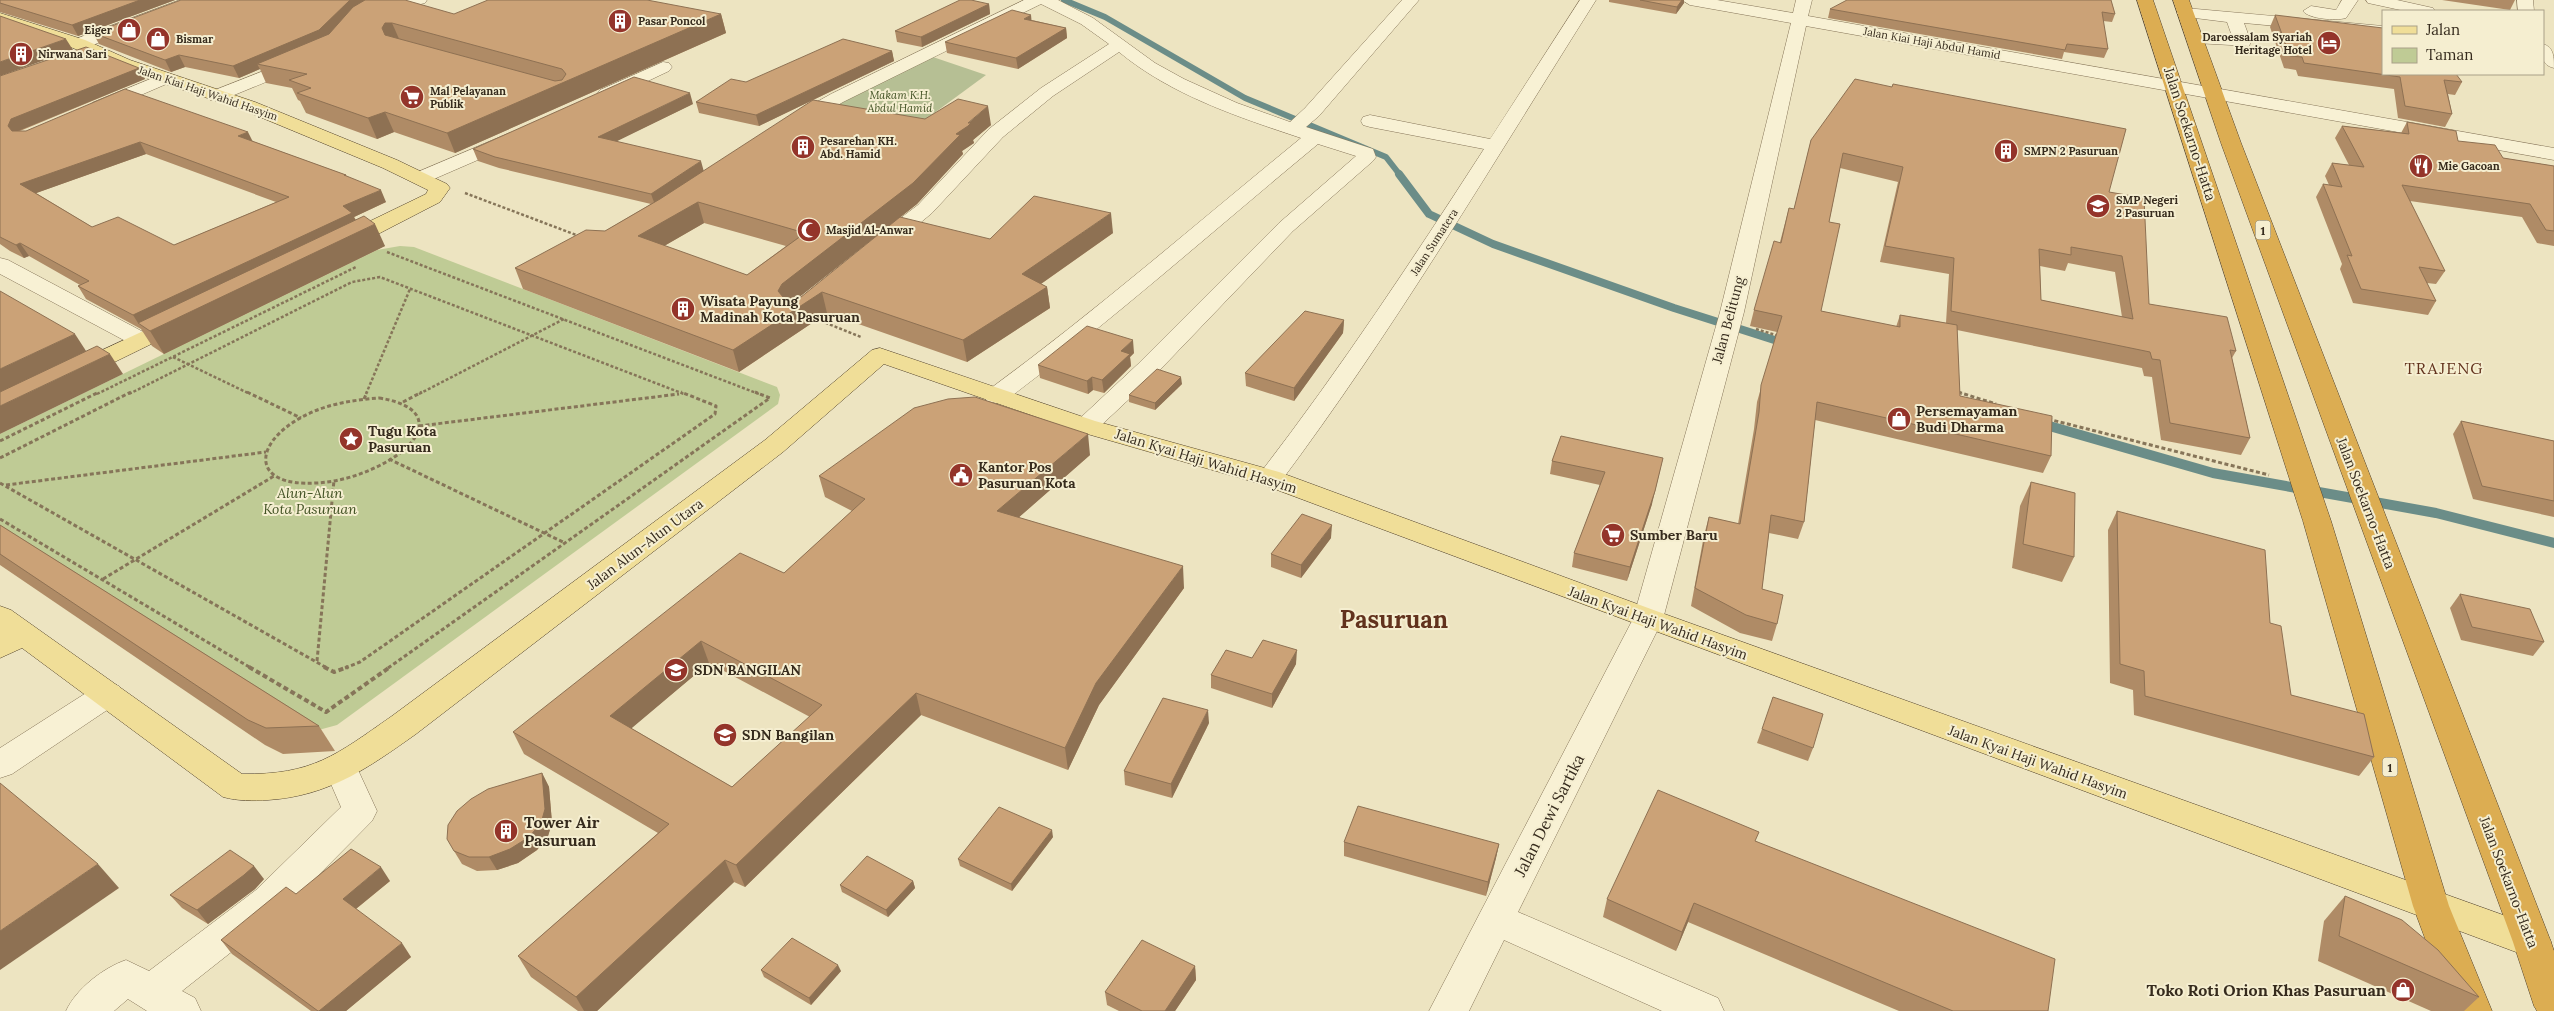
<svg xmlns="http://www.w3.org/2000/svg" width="2554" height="1011" font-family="Lora,serif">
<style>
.green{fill:#bfcb95}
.cemetery{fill:#b6bf94}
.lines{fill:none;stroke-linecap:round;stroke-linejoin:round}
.stream-far2{stroke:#6b8d88;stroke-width:6}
.stream-far1{stroke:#6b8d88;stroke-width:8}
.stream{stroke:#6b8d88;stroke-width:10}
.minor-casing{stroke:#867559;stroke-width:1}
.major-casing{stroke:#53432d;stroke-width:1}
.highway-casing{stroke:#53432d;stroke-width:1}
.path-far2{stroke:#867559;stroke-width:2.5;stroke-dasharray:3 2;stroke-linecap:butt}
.path-far1{stroke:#867559;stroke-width:3;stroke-dasharray:4 2.5;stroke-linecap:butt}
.path{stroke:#867559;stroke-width:4;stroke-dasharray:5 3;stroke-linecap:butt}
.minor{fill:#f8f1d4;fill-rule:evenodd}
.major{fill:#f0de98;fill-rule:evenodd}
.highway{fill:#dcad52;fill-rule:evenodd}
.wall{fill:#af8b66;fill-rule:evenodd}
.shaded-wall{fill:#8e7153}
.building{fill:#cba277;stroke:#8e7153;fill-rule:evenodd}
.labels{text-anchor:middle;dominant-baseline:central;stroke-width:4;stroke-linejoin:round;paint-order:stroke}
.far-poi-label{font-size:11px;font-weight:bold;fill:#362b1d;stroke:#f5eed0;text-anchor:start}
.far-street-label{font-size:11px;fill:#362b1d;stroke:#f5eed0}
.far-park-label{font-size:11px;font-style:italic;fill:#425224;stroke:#f5eed0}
.shield{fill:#f5eed0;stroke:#6f6653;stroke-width:1}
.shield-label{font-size:12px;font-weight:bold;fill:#362b1d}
.street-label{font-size:14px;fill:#362b1d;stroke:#f5eed0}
.poi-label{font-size:14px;font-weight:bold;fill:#362b1d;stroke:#f5eed0;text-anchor:start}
.park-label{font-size:14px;font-style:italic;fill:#425224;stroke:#f5eed0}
.quarter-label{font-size:16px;letter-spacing:1px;fill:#62321d;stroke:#f5eed0}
.near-street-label{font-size:16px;fill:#362b1d;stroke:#f5eed0}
.near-poi-label{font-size:16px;font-weight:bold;fill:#362b1d;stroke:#f5eed0;text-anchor:start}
.town-label{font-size:24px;font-weight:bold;fill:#62321d;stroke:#f5eed0}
</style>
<rect width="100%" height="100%" fill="#ede4c1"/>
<path class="green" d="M400 246 414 247 777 387 780 395 778 404 337 725 315 731 0 538V434L377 250Z"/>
<path class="cemetery" d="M927 55 986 75 907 133 795 122Z"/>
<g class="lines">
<path class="stream-far2" d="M1064 0 1105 17 1245 98 1386 157 1400 175"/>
<path class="stream-far1" d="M1399 174 1429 214 1493 244 1674 308 1787 344"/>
<path class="stream" d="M2039 423 2213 473 2436 513 2554 543"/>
<g class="minor-casing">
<g id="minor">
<path d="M180 0H203L201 3 85 48H73L71 44 73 40Z"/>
<path d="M397 0H427L425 3 374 15 366 10 368 7Z"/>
<path d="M1024 0H1058L1093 18 1155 63 1184 79 1237 103 1290 122 1305 108 1402 0H1419L1319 116 1306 127 1373 149 1376 157 1373 161 1293 231 1156 374 1095 431 1086 434 1077 431 1073 426 1077 421 1138 364 1279 223 1356 156 1318 144C1214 230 1113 320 1005 401L996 403 987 401 984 396 987 391C1096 311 1197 223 1301 138 1238 117 1171 95 1119 52L1053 96 1003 137 932 213 890 248 882 249 874 248 871 243 874 238 918 205 989 129 1041 88 1109 44 1081 24 1041 4 843 102 802 126H788L786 122 788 118 831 94Z"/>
<path d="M1580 0H1596C1493 163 1395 329 1279 484L1270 486 1261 484 1257 478 1261 472C1341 368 1413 259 1484 149L1370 127 1363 125 1361 121 1363 117 1370 115 1490 139Z"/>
<path d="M1682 0H1717L1793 13 1796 0H1812L1808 16 2554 148V160L1806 26 1744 312 1663 619 1518 912 1718 998 1724 1011H1662L1504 940 1469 1011H1429L1633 619 1720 312 1791 23 1690 5Z"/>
<path d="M2342 0H2358L2346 18C2336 21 2309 19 2303 11L2311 6 2336 10Z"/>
<path d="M2366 0H2397L2433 8 2435 11H2405L2368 3Z"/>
<path d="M2517 0H2533L2534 11H2518Z"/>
<path d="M2185 8 2383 26V36L2244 23 2251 42 2249 46 2195 43 2187 38 2189 34 2232 36 2227 22 2179 16 2177 13 2179 10Z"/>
<path d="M2543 44C2554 47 2554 57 2554 68 2541 65 2542 55 2543 44Z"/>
<path d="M299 57 305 58 308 62 305 66 222 100H210L207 96 210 92Z"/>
<path d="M663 62 669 63 672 67 669 71 612 98H600L597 94 600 90Z"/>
<path d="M165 73 171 74 174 78 171 82 104 111H92L89 107 92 103Z"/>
<path d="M510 133 517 135 520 139 517 143 427 182H413L410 178 413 174Z"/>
<path d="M0 258 8 260 149 335 153 340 149 345 141 347 133 345 0 274Z"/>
<path d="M108 682 119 686 124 694 119 702 12 774 0 778V748L97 686Z"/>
<path d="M341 755 353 759 377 811 372 821 282 912 182 991 195 998 201 1011H147L128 999 114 1011H66C76 989 103 968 126 960L149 971 256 890 341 807 324 768 329 759Z"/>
</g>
</g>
<g class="major-casing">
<g id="major">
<path d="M0 13 85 40 130 60 255 102 397 160 447 184 450 188 440 202 351 248 343 249 335 248 332 243 335 238 426 194 428 190 383 168 243 110 118 68 73 48 0 23Z"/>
<path d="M180 314 188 316 192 321 188 326 86 376 77 378 68 376 65 371 68 366Z"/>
<path d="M880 348 1095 421 1279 472 1659 612 2545 930 2551 942 2545 954 2532 958 1261 484 1077 431 884 364 783 452 416 734C368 768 329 796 268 800 253 801 238 801 223 797L22 648 0 658V606L11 610 242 774C313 775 336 755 392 716L765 440 872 350Z"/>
</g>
</g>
<g class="highway-casing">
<g id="highway">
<path d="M2137 0H2153L2331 521 2449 906 2492 1011H2452L2413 906 2303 521Z"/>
<path d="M2173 0H2189L2241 143 2551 942 2554 951V1011H2537L2534 1006 2513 942 2221 143Z"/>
</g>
</g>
<g class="path-far2">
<path d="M465 193 579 236"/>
<path d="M387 252 759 394"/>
<path d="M816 319 861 337"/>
<path d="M1756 329 1779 336"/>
<path d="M173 357 250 394"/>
<path d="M1957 392 1962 394"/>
<path d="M97 394 356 267"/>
<path d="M129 394 352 282 380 277 684 394"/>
<path d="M366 394 410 289"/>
<path d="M419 394 564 319"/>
</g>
<g class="path-far1">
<path d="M247 392 301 418"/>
<path d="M1958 392 1996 404"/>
<path d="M379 398C432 406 430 436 388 461 367 473 341 482 316 483 251 487 252 444 302 417 326 404 353 400 379 398Z"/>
<path d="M364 399 367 392"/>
<path d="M403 402 422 392"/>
<path d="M2048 419 2269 475"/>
<path d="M419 426 679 394"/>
<path d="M0 441 99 392"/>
<path d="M0 458 131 392"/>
<path d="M389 459 565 543"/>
<path d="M0 483 327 668"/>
<path d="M6 485 266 452"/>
<path d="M0 519 251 668"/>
<path d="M103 579 274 476"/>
<path d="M317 661 334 480"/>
<path d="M345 668 360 662 715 414 716 406 681 392"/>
<path d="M388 668 770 398 755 392"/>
</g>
<g class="path">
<path d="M249 667 326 712 390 667"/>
<path d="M324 667 334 672 348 667"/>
</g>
<use href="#minor" class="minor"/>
<use href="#major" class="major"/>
<use href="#highway" class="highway"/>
</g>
<g class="wall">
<path d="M0 0H175L78 36 0 12Z"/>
<path d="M1609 0H1684V3L1676 14 1609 2Z"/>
<path d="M2111 0 2115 14 2112 22 2103 21 2108 49 2104 58 2064 52 2062 59 1828 18 1830 9Z"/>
<path d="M2442 0H2515L2510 10Z"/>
<path d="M989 4 990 14 922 47 897 42 895 31Z"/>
<path d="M454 14H721L726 33 455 153 394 132 377 139 306 113 300 101 298 100 292 88 266 83 260 69 239 78 185 67 171 72 99 44 93 33Z"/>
<path d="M2275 15 2462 82 2455 95 2448 94 2452 114 2445 127 2398 118 2394 89 2298 76 2296 70 2284 68 2270 27Z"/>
<path d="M1032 20 1066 28 1067 38 1018 69 947 53 945 42Z"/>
<path d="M892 51 894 61 759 126 699 113 696 102 746 82Z"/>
<path d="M139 68 145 79 20 131 252 141 346 175 347 177 386 202 354 217 356 220 385 246 164 354 152 346 141 329 86 299 78 286 80 285 29 256 24 258 10 251 0 244V76ZM146 154 276 202 174 245 92 227 36 193Z"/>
<path d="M693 104 616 141 704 171 925 119 991 125 973 140 974 143 962 151 963 154 917 204 798 298 990 239 1113 233 1041 284 1047 287 1050 308 967 362 827 313 739 372 523 289 515 268 605 231 651 204 499 168 478 161 473 149ZM704 223 786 246 747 275 664 246Z"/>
<path d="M2407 122 2503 158 2554 166V246L2537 243 2522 217 2410 201 2445 271 2436 284 2427 283 2436 301 2428 315 2353 303 2340 269 2342 264 2316 197 2323 184 2329 185 2325 176 2332 163 2349 165 2335 138 2342 126 2401 133Z"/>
<path d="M1811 140 2109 192 2149 304 2236 351 2232 358 2250 438 2241 455 2161 440 2152 377 2144 376 2142 368 1957 330 1960 396 2051 456 2043 473 1815 420 1804 522 1798 539 1769 533 1762 589 1777 624 1772 641 1740 633 1691 606 1704 535 1709 517 1738 524 1754 429 1757 402 1777 332 1750 326 1754 310 1780 242 1789 208 1794 209ZM1840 168 1898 182 1880 262 1949 274 1946 323 1900 315 1896 327 1821 311 1829 222ZM2068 263 2115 272 2122 317 2041 300 2040 266 2065 271Z"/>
<path d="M1344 320 1343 333 1294 401 1246 386 1245 373Z"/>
<path d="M1134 353 1130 357 1131 366 1104 393 1093 390 1088 394 1040 378 1038 365Z"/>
<path d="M1182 384 1155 410 1129 402V395Z"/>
<path d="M2461 421 2554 441V517L2473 499 2453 434Z"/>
<path d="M1561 436 1652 504 1627 581 1572 567 1574 553 1600 485 1550 474 1552 461Z"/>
<path d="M1090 455 1018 518 1184 588 1099 705 1068 770 921 715 745 887 734 882 597 1011H578L531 977 518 956 658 833 524 754 513 732 784 573 852 511 825 497 819 476ZM709 663 810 717 732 787 631 728Z"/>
<path d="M2031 482 2074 557 2062 582 2012 568 2020 506Z"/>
<path d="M2117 511 2270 623 2291 695 2374 757 2359 776 2134 715 2133 690 2110 683 2108 530Z"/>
<path d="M0 525 319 726 335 751 283 754 265 745 0 565Z"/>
<path d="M1331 538 1301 578 1271 567V554Z"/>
<path d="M2460 594 2544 642 2533 656 2461 640 2450 608Z"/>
<path d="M1252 658 1296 664 1272 708 1211 688V675Z"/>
<path d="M1209 723 1172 798 1125 785 1124 771Z"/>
<path d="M1762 729 1813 748 1808 761 1757 743Z"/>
<path d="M542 773 549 787 552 823 548 836 537 850 518 863 497 870 477 871 462 864 454 851Z"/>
<path d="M1053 837 1012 891 960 866 958 859Z"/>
<path d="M1756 841 2048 1011H1899L1688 922 1676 951 1603 917 1607 899Z"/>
<path d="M1344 842 1499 844 1496 858 1486 896 1344 856Z"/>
<path d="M264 879 255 889 208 924 182 908 170 895Z"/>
<path d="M390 881 356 909 411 957 346 1011H311L232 954 221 940 296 894Z"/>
<path d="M913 881 915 888 888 917 842 892 840 885Z"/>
<path d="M2345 896 2479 997 2464 1011H2431L2318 961 2324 921Z"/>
<path d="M1195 966 1196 980 1175 1011H1119L1107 1005 1105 992Z"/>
<path d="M761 970 841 971 811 1005 764 977Z"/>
</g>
<g class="shaded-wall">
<path d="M140 0H175L78 36 72 25Z"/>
<path d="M350 0H386L324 41 257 64 260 69 239 78 233 66Z"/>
<path d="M1682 0H1684V3L1676 14 1677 7Z"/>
<path d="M989 4 990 14 922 47 921 37Z"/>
<path d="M721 14 726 33 455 153 447 133Z"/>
<path d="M1031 15 1032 25 1024 19Z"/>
<path d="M385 23H392L400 41 389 47 382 28Z"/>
<path d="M1066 28 1067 38 1018 69 1016 58Z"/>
<path d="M66 39 73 50 0 76V62Z"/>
<path d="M892 51 894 61 759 126 756 115Z"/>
<path d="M179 55 185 67 171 72 165 60Z"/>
<path d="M139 68 145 79 18 131 15 138 8 126 11 119Z"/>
<path d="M690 93 693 104 601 149 598 137Z"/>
<path d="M988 106 991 125 973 140 974 143 962 151 963 154 917 204 788 306 778 291 782 284Z"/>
<path d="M385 112 394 132 377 139 368 118Z"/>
<path d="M248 132 254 144 238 136Z"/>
<path d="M140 142 146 154 28 196 20 184Z"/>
<path d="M701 161 704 172 655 205 651 194Z"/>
<path d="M381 190 386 202 354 217 358 226 138 323 133 315 343 206Z"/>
<path d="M698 202 704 223 645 257 638 236Z"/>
<path d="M1111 213 1113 233 1025 295 1022 274Z"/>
<path d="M375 224 385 246 164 354 150 331Z"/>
<path d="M20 243 29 256 24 258 16 245Z"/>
<path d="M1047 287 1050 308 967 362 963 340Z"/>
<path d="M822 292 827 313 739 372 733 350Z"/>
<path d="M1344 320 1343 333 1294 401V388Z"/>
<path d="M75 334 88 354 0 396V369Z"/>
<path d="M1133 340 1134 353 1130 357 1131 366 1104 393 1102 380 1121 351Z"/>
<path d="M110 354 123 374 0 434V406Z"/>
<path d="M1092 377 1093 390 1088 394 1087 381Z"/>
<path d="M1181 377 1182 384 1155 410V403Z"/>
<path d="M1088 434 1090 455 1001 533 997 511Z"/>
<path d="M1663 458 1652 504 1627 581 1630 567Z"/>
<path d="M1332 525 1331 538 1301 578V565Z"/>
<path d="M1183 566 1184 588 1099 705 1068 770 1065 748 1096 683Z"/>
<path d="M701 641 709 663 620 738 610 716Z"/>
<path d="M1297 650 1296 664 1272 708V694Z"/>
<path d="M916 693 921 715 745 887 736 865Z"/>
<path d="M1208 710 1209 723 1172 798 1171 784Z"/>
<path d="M542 773 549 787 552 823 548 836 537 850 518 863 497 870 489 857Z"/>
<path d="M1052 830 1053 837 1012 891 1011 884Z"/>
<path d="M1499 844 1496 858 1486 896 1488 882Z"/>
<path d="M725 860 734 882 597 1011H584L576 997Z"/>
<path d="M98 864 119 888 0 970V931Z"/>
<path d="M254 866 264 879 255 889 208 924 197 910Z"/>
<path d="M381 867 390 881 352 912 343 899Z"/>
<path d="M913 881 915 888 888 917 886 910Z"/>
<path d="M1694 903 1688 922 1676 951 1682 932Z"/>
<path d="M402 943 411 957 346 1011H319Z"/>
<path d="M838 965 841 971 811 1005 809 998Z"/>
<path d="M1195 966 1196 980 1175 1011H1165Z"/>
</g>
<g class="building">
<path d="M0 0H140L72 25 0 3Z"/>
<path d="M181 0H350L319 30 233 66 179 55 165 60 93 33Z"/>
<path d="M365 0H405L454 14 488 0H647L721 14 447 133 385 112 368 118 297 93 311 88 289 80 307 74 257 64 329 34 353 7ZM385 23H392L562 69 566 74 562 80 555 81 385 35 382 28Z"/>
<path d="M960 0H971L989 4 921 37 895 31Z"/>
<path d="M1640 0H1682L1677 7Z"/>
<path d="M1847 0H2111L2115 14 2102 12 2108 49 2067 44 2065 50 1830 9Z"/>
<path d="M1012 10 1031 15 1024 19 1066 28 1016 58 945 42Z"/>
<path d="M2275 15 2383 28V74H2456L2462 82 2444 80 2452 114 2405 106 2400 77 2304 63 2302 57 2290 56Z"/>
<path d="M0 16 66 39 0 62Z"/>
<path d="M843 39 892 51 756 115 696 102 731 79 746 82Z"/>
<path d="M86 47 139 68 11 119 8 126 12 131H26L125 89 248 132 238 136 346 175H344L381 190 343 206 352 213 133 315 78 286 89 281 20 243 16 245 0 237V76ZM140 142 289 197 174 245 118 217 92 227 20 184Z"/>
<path d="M634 77 690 93 598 137 701 161 651 194 495 157 473 149Z"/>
<path d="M1855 79 1892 87 1893 84 2126 129 2109 192 2144 198 2149 304 2227 317 2236 351 2230 350 2250 438 2170 423 2160 360 2152 359 2150 352 1951 311 1954 258 1885 246 1903 167 1843 153 1829 222 1840 224 1821 311 1900 327V315L1957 325 1960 396 2052 416 2051 456 1817 402 1804 522 1771 515 1762 589 1783 595 1777 624 1746 615 1695 588 1709 517 1740 524 1759 412 1761 385 1782 316 1754 310 1774 241 1781 243 1789 208 1794 209 1811 140ZM2071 247 2122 256 2133 319 2041 300 2039 249 2071 255Z"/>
<path d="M958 99 988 106 968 123H971L968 126 956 134 960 135 913 183 782 284 778 291 783 297 792 299 801 297 900 217 990 239 1034 196 1111 213 1022 274 1047 287 963 340 822 292 733 350 515 268 586 230 605 231 660 199 813 100 925 119ZM698 202 805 233 747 275 638 236Z"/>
<path d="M2407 122 2456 131 2458 141 2495 145 2503 158 2554 166V231L2546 230 2530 204 2402 185 2445 271 2419 267 2436 301 2361 289 2347 255 2352 256 2323 184 2342 187 2332 163 2364 167 2342 126 2409 134Z"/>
<path d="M364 216 375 224 150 331 138 323Z"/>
<path d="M0 291 75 334 0 369Z"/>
<path d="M1305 311 1344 320 1294 388 1245 373Z"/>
<path d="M1087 326 1133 340 1121 351 1130 354 1102 380 1092 377 1087 381 1038 365Z"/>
<path d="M97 346 110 354 0 406V392Z"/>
<path d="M1157 369 1181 377 1155 403 1129 395Z"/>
<path d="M975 397 1088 434 997 511 1183 566 1096 683 1065 748 916 693 736 865 725 860 576 997 518 956 669 824 513 732 740 553 784 573 865 499 819 476 914 408 948 399ZM701 641 822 705 732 787 610 716Z"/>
<path d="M2461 421 2554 441V501L2482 486Z"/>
<path d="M1561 436 1663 458 1655 491 1630 567 1574 553 1605 472 1552 461Z"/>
<path d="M2031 482 2075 493 2074 557 2023 544Z"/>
<path d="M2117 511 2265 550 2270 623 2281 626 2291 695 2364 714 2374 757 2145 696 2144 671 2120 664Z"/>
<path d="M1302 514 1332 525 1301 565 1271 554Z"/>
<path d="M0 525 319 726 266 728 248 720 0 554Z"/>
<path d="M2460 594 2530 609 2544 642 2472 627Z"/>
<path d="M1263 640 1297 650 1272 694 1211 675 1226 650 1252 658Z"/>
<path d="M1773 697 1823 714 1813 748 1762 729Z"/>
<path d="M1163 698 1208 710 1171 784 1124 771Z"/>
<path d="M542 773 545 809 541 823 529 837 510 849 489 857H469L454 851 447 839 448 825 457 811 471 799 488 789Z"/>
<path d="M0 783 98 864 0 931Z"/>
<path d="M1658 790 1759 832 1755 841 2055 959 2048 1011H1953L1694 903 1682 932 1607 899Z"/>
<path d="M1358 806 1499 844 1488 882 1344 842Z"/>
<path d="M999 807 1052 830 1011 884 958 859Z"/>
<path d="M351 849 381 867 343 899 402 943 319 1011H318L221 940 286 887 296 894Z"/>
<path d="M230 850 254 866 244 875 197 910 170 895Z"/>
<path d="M867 856 913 881 886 910 840 885Z"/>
<path d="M2345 896 2402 920 2438 950 2479 997 2339 936Z"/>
<path d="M792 938 838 965 809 998 761 970Z"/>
<path d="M1142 940 1195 966 1165 1011H1142L1105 992Z"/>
</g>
<defs>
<g id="building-disc" transform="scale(1.25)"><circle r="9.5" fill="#94342a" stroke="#f5eed0"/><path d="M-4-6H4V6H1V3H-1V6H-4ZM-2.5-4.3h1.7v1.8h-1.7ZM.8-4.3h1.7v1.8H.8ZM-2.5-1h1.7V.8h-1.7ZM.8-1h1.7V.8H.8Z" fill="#fff"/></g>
<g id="shop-disc" transform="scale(1.25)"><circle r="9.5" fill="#94342a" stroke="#f5eed0"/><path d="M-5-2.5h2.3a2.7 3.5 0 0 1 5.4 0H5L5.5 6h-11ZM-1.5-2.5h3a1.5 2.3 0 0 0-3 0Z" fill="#fff"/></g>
<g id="hotel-disc" transform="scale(1.25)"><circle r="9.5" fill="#94342a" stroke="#f5eed0"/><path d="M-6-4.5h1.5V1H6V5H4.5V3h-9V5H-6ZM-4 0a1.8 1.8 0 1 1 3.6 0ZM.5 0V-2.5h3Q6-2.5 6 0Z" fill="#fff"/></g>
<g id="supermarket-disc" transform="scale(1.25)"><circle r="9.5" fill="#94342a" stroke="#f5eed0"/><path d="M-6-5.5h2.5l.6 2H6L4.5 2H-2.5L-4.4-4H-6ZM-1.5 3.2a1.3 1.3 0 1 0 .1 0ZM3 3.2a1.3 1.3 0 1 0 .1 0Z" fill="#fff"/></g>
<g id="restaurant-disc" transform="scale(1.25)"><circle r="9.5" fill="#94342a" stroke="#f5eed0"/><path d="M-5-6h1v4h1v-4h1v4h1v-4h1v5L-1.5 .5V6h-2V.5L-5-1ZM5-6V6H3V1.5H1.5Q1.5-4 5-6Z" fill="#fff"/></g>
<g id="school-disc" transform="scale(1.25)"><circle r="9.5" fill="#94342a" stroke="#f5eed0"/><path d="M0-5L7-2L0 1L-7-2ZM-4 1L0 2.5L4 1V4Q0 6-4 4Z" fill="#fff"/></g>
<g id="mosque-disc" transform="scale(1.25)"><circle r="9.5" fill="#94342a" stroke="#f5eed0"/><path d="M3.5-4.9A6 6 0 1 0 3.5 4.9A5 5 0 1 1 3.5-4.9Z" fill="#fff"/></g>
<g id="sight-disc" transform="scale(1.25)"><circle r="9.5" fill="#94342a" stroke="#f5eed0"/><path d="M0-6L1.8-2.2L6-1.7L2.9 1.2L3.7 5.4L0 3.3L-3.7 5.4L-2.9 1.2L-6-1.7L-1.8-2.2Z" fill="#fff"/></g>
<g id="civic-disc" transform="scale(1.25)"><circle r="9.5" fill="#94342a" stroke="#f5eed0"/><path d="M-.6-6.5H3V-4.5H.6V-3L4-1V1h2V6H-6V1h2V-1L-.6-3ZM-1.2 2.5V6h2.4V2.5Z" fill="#fff"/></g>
</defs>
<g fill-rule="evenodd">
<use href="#building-disc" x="620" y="21"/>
<use href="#shop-disc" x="129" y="30"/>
<use href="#shop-disc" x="158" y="39"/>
<use href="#hotel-disc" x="2329" y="43"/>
<use href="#building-disc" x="21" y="54"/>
<use href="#supermarket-disc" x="412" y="97"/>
<use href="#building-disc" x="803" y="147"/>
<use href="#building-disc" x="2006" y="151"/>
<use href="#restaurant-disc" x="2421" y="166"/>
<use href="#school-disc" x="2098" y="206"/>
<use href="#mosque-disc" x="809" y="230"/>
<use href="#building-disc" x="683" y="309"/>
<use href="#shop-disc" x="1899" y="419"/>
<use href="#sight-disc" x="351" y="439"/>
<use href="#civic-disc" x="961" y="475"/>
<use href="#supermarket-disc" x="1613" y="535"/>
<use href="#school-disc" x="676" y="670"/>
<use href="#school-disc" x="725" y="735"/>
<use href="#building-disc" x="506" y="831"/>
<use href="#shop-disc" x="2403" y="990"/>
</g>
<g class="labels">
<g class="far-poi-label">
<text x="638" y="21">Pasar Poncol</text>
<text x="112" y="30" text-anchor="end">Eiger</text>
<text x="2312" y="37" text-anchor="end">Daroessalam Syariah<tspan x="2312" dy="13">Heritage Hotel</tspan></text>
<text x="176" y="39">Bismar</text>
<text x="38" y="54">Nirwana Sari</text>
<text x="430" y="91">Mal Pelayanan<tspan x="430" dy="13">Publik</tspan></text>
<text x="820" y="141">Pesarehan KH.<tspan x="820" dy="13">Abd. Hamid</tspan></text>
<text x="2024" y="151">SMPN 2 Pasuruan</text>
<text x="2438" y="166">Mie Gacoan</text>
<text x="2116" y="200">SMP Negeri<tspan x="2116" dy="13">2 Pasuruan</tspan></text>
<text x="826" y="230">Masjid Al-Anwar</text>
</g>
<g class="far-street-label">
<text transform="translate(1932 43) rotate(10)">Jalan Kiai Haji Abdul Hamid</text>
<text transform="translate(208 93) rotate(19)">Jalan Kiai Haji Wahid Hasyim</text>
<text transform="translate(1434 242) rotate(-57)">Jalan Sumatera</text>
</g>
<g class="far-park-label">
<text x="900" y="95">Makam K.H.<tspan x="900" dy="13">Abdul Hamid</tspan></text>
</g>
<g class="shield">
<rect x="2255.5" y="220.5" width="15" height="19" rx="4"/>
<rect x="2382.5" y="757.5" width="15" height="19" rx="4"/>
</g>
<g class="shield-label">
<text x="2263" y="230">1</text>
<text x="2390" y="767">1</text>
</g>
<g class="street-label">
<text transform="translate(2190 134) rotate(72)">Jalan Soekarno-Hatta</text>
<text transform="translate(1728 320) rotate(-75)">Jalan Belitung</text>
<text transform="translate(1206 461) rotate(17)">Jalan Kyai Haji Wahid Hasyim</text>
<text transform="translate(2366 503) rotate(69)">Jalan Soekarno-Hatta</text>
<text transform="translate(645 544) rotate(-37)">Jalan Alun-Alun Utara</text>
<text transform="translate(1658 623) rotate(20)">Jalan Kyai Haji Wahid Hasyim</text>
<text transform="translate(2038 762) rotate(20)">Jalan Kyai Haji Wahid Hasyim</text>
<text transform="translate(2509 882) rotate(69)">Jalan Soekarno-Hatta</text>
</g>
<g class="poi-label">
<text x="700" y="301">Wisata Payung<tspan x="700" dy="16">Madinah Kota Pasuruan</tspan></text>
<text x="1916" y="411">Persemayaman<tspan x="1916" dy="16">Budi Dharma</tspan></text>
<text x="368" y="431">Tugu Kota<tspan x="368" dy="16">Pasuruan</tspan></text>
<text x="978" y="467">Kantor Pos<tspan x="978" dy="16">Pasuruan Kota</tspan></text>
<text x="1630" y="535">Sumber Baru</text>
<text x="694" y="670">SDN BANGILAN</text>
<text x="742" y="735">SDN Bangilan</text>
</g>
<g class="park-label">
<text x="310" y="493">Alun-Alun<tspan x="310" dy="16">Kota Pasuruan</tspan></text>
</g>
<g class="quarter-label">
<text x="2444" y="368">TRAJENG</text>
</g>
<g class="near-street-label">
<text transform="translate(1549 815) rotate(-63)">Jalan Dewi Sartika</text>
</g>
<g class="near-poi-label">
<text x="524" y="822">Tower Air<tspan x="524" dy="18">Pasuruan</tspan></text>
<text x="2386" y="990" text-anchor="end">Toko Roti Orion Khas Pasuruan</text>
</g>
<g class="town-label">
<text x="1394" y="619">Pasuruan</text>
</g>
</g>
<rect x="2382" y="10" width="162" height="65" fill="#f5eed0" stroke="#a9a088"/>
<rect x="2392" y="26" width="25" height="8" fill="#f0de98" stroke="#a9a088"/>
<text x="2426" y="35" font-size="15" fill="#362b1d">Jalan</text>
<rect x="2392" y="48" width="25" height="15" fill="#bfcb95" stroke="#a9a088"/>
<text x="2426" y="60" font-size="15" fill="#362b1d">Taman</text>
</svg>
